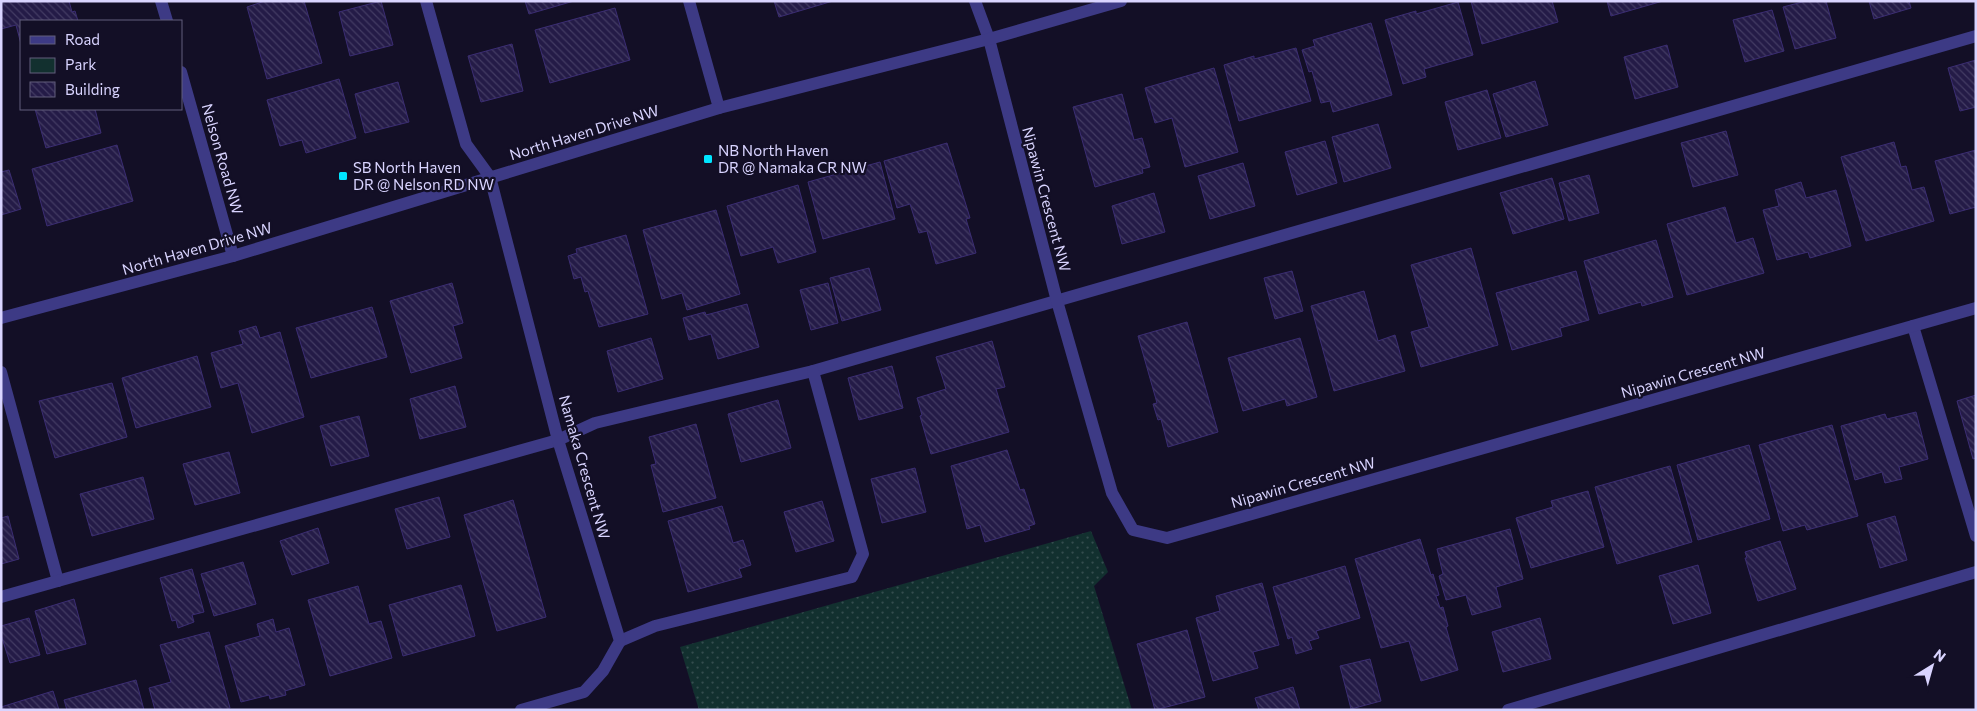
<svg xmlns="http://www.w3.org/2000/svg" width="1977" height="711" font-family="Commissioner,sans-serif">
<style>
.green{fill:url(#green-dots)}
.building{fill:url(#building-back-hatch);stroke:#3b2d73}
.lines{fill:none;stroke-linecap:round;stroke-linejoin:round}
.service{stroke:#3d3a85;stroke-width:12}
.minor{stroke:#3d3a85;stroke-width:12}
.tertiary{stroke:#3d3a85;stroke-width:12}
.poi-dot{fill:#00e5ff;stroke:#130f26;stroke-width:2}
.labels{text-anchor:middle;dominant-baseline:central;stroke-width:4.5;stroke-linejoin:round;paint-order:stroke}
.street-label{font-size:15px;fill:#d9d4ff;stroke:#130f26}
.poi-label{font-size:15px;fill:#d9d4ff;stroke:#130f26;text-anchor:start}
</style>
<defs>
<pattern id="green-dots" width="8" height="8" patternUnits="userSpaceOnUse" patternTransform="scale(1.25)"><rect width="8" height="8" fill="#12302f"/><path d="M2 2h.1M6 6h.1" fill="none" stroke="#344d4e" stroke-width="1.8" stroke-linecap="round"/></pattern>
<pattern id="building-back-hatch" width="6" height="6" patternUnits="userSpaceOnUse" patternTransform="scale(1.25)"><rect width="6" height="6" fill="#241b47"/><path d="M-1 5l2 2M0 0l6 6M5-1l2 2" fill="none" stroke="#433b63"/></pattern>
</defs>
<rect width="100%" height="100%" fill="#130f26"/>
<path class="green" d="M1091 531 1108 572 1094 586 1132 710H699L680 647Z"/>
<g class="building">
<path d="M1 1H69L72 12 75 11 78 21H21V44L16 25 1 29Z"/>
<path d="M265 1H304L322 63 267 79 247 7Z"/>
<path d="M381 1 393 45 350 56 339 12Z"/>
<path d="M525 1H574L529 14Z"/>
<path d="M774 1H833L779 17Z"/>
<path d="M1471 1H1552L1558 22 1482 44Z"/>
<path d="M1607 1H1663L1611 16Z"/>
<path d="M1806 1H1826L1836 38 1795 49 1783 7Z"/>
<path d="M1869 1H1909L1911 8 1874 19Z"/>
<path d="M1458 2 1473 55 1424 69 1426 77 1403 84 1385 20 1416 11V14Z"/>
<path d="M615 8 630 60 550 83 535 30Z"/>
<path d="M1772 10 1784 51 1745 62 1733 20Z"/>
<path d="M1371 23 1392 95 1333 112 1330 101 1321 103 1312 71 1309 72 1302 50 1315 46 1313 40Z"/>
<path d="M512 44 523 91 481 102 468 56Z"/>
<path d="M1667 45 1678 87 1635 99 1624 57Z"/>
<path d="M1296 48 1311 101 1239 121 1224 65 1254 56V59Z"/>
<path d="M1976 60V107L1960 111 1948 68Z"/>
<path d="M1214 68 1238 152 1185 167 1172 118 1155 123 1145 88Z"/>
<path d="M339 79 356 138 306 153 302 140 280 146 267 100Z"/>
<path d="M1535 81 1548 125 1506 137 1493 94Z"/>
<path d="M398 82 409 122 365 133 355 94Z"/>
<path d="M1487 90 1501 138 1458 150 1445 102Z"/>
<path d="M1122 94 1134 140 1142 138 1150 167 1142 169 1143 173 1095 187 1073 107Z"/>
<path d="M35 109H95L101 133 46 148Z"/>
<path d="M1378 124 1391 168 1344 182 1332 137Z"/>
<path d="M1726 131 1738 175 1693 187 1681 143Z"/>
<path d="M1325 141 1337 183 1297 195 1285 152Z"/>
<path d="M1894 142 1901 167 1906 166 1912 190 1924 187 1934 221 1866 241 1841 157Z"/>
<path d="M947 143 970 218 966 219 976 253 936 264 927 231 919 233 910 204 897 208 884 161Z"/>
<path d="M117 145 133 201 47 226 32 169Z"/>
<path d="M1976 150V207L1950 214 1935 161Z"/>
<path d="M880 162 895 219 823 239 808 182Z"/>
<path d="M1243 163 1255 206 1210 219 1198 176Z"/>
<path d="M9 170 21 209 1 215V172Z"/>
<path d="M1589 175 1599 213 1569 221 1559 183Z"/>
<path d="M1552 178 1564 219 1513 234 1500 193Z"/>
<path d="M1801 182 1806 198 1836 190 1851 246 1810 258 1808 252 1777 260 1763 210 1779 206 1775 190Z"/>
<path d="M798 185 816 252 778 263 773 247 741 256 727 206Z"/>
<path d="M1154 193 1165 232 1122 244 1112 206Z"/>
<path d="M1725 207 1736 243 1753 238 1764 273 1687 295 1667 224Z"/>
<path d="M716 210 740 294 687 310 682 293 662 299 643 230Z"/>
<path d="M626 235 648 314 599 327 588 291 585 292 581 277 574 279 568 256 577 253 576 249Z"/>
<path d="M1656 240 1673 297 1642 306 1641 302 1599 314 1584 261Z"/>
<path d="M1471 248 1498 345 1421 367 1411 332 1429 327 1411 265Z"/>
<path d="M869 268 881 310 842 321 830 278Z"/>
<path d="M1292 271 1303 311 1275 319 1264 278Z"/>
<path d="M1576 271 1589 320 1560 328 1562 336 1512 350 1496 293Z"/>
<path d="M452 283 463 323 453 326 462 358 411 373 390 301Z"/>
<path d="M828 283 838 323 811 330 800 290Z"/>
<path d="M1364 291 1378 341 1395 335 1405 371 1334 391 1311 306Z"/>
<path d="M747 304 759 347 718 359 711 334 689 340 683 318 705 312 706 315Z"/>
<path d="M372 307 387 357 311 378 296 328Z"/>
<path d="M1187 322 1218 432 1168 447 1161 419 1158 420 1153 404 1157 403 1138 336Z"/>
<path d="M256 326 260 338 280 332 304 417 252 433 238 383 221 388 211 353 243 344 239 331Z"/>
<path d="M651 338 663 379 618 392 607 351Z"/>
<path d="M1300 338 1317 397 1287 406 1285 399 1243 411 1228 358Z"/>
<path d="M992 341 1005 387 996 389 1009 432 931 454 920 416 922 415 917 398 946 389 936 357Z"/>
<path d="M197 356 211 407 136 428 122 378Z"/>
<path d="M892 366 903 408 859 420 848 378Z"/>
<path d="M112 383 127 437 55 458 39 401Z"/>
<path d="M455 386 466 427 420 439 410 399Z"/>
<path d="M1976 395V458L1973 459 1957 401Z"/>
<path d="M778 400 791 448 741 462 728 414Z"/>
<path d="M1916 412 1928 459 1899 467 1902 479 1885 483 1882 472 1855 480 1841 426 1885 414 1887 419Z"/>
<path d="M359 416 369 456 331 466 320 426Z"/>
<path d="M696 424 716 498 663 512 651 465 656 464 649 437Z"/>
<path d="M1832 425 1858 516 1807 530 1805 525 1783 531 1759 445Z"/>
<path d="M1749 445 1770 519 1698 540 1677 465Z"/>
<path d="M1007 450 1020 490 1024 489 1035 524 1029 526 1030 529 985 542 980 525 967 529 951 466Z"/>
<path d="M229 452 240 493 195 505 183 464Z"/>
<path d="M1670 466 1692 542 1617 564 1595 487Z"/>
<path d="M915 468 926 512 882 523 871 479Z"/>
<path d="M143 477 154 519 92 536 80 494Z"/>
<path d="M1588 491 1604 547 1531 568 1516 518 1553 507 1551 501Z"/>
<path d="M439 497 450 537 407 549 395 509Z"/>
<path d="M513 500 546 617 497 631 464 515Z"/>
<path d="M822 501 834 541 796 552 784 512Z"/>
<path d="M722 506 733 543 743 540 751 565 739 569 742 577 688 592 668 521Z"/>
<path d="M8 516 19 559 1 564V518Z"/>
<path d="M1895 516 1907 560 1880 568 1867 524Z"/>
<path d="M318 528 329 563 292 575 280 541Z"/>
<path d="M1510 529 1523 579 1496 587 1501 607 1472 615 1466 595 1446 600 1439 576 1443 574 1437 549Z"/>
<path d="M1420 539 1431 575 1433 574 1439 595 1436 596 1440 608 1443 607 1448 626 1446 627 1458 670 1421 681 1409 641 1381 648 1355 559Z"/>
<path d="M1780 541 1796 589 1758 601 1745 558H1747L1745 552Z"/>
<path d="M243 562 256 604 214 616 201 574Z"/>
<path d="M1698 565 1711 613 1673 624 1659 576Z"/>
<path d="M1345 566 1360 618 1316 631 1319 638 1309 641 1312 649 1296 654 1292 637 1288 639 1273 587Z"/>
<path d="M192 569 204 612 192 615 194 622 178 628 176 620 172 621 160 578Z"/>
<path d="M1262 583 1279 645 1253 652 1258 668 1213 681 1196 618 1220 611 1216 596Z"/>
<path d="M461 585 475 636 403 656 389 605Z"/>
<path d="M358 586 369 624 381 621 392 658 330 676 308 600Z"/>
<path d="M74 599 86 644 47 654 35 611Z"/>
<path d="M29 618 40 655 10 663 1 635V626Z"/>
<path d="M1540 618 1551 659 1503 672 1492 632Z"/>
<path d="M273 619 276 632 289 628 305 685 285 691 286 695 270 699 269 695 241 702 225 646 260 636 257 624Z"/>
<path d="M1187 630 1205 697 1155 710 1137 644Z"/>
<path d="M209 632 230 708 225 710H155L149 688 171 682 160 645Z"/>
<path d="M1370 659 1381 701 1351 709 1340 666Z"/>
<path d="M136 680 144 710H67L64 700Z"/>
<path d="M1293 687 1300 710H1259L1255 698Z"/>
<path d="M53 691 59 710H1V707Z"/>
</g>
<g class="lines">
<g class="service">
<path d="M426 1 466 144 490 177"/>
<path d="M975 1 989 39"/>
<path d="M1913 326 1976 536"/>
<path d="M1 372 58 581"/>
<path d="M1 597 558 440 595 423 813 371 1976 36"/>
<path d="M620 641 655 626 852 577 863 554 813 371"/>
<path d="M1508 710 1976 572"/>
</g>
<g class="minor">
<path d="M161 1 167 21"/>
<path d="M689 1 719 108"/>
<path d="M989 39 1057 301 1112 493 1133 530 1167 538 1976 308"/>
<path d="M181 72 233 256"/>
<path d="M490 177 558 440 620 641 603 671 584 692 521 710"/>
</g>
<path class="tertiary" d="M1 318 233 256 719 108 989 39 1121 1"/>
</g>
<g class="poi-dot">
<rect x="703" y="154" width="10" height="10" rx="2.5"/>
<rect x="338" y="171" width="10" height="10" rx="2.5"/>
</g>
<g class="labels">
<g class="street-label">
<text transform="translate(584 132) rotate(-17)">North Haven Drive NW</text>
<text transform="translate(223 159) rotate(74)">Nelson Road NW</text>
<text transform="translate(1047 199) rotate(75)">Nipawin Crescent NW</text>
<text transform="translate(197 248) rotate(-16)">North Haven Drive NW</text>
<text transform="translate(1693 372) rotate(-16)">Nipawin Crescent NW</text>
<text transform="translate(585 467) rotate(74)">Namaka Crescent NW</text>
<text transform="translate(1303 482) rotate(-16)">Nipawin Crescent NW</text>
</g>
<g class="poi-label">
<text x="718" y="150">NB North Haven<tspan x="718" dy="17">DR @ Namaka CR NW</tspan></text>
<text x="353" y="167">SB North Haven<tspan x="353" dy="17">DR @ Nelson RD NW</tspan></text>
</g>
</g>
<rect width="1977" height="711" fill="none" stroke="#d9d4ff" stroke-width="5"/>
<rect x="20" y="20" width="162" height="90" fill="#130f26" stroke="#625e7d"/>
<rect x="30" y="36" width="25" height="8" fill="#3d3a85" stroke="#625e7d"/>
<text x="65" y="45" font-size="15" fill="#d9d4ff">Road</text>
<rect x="30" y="58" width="25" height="15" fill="#12302f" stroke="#625e7d"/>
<text x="65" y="70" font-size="15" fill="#d9d4ff">Park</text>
<rect x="30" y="82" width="25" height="15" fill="url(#building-back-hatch)" stroke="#625e7d"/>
<text x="65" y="95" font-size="15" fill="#d9d4ff">Building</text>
<g transform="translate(1932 666) rotate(37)" stroke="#130f26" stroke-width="4" paint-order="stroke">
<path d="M0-4L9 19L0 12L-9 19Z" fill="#d9d4ff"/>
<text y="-8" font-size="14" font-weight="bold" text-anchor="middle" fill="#d9d4ff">N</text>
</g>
</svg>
